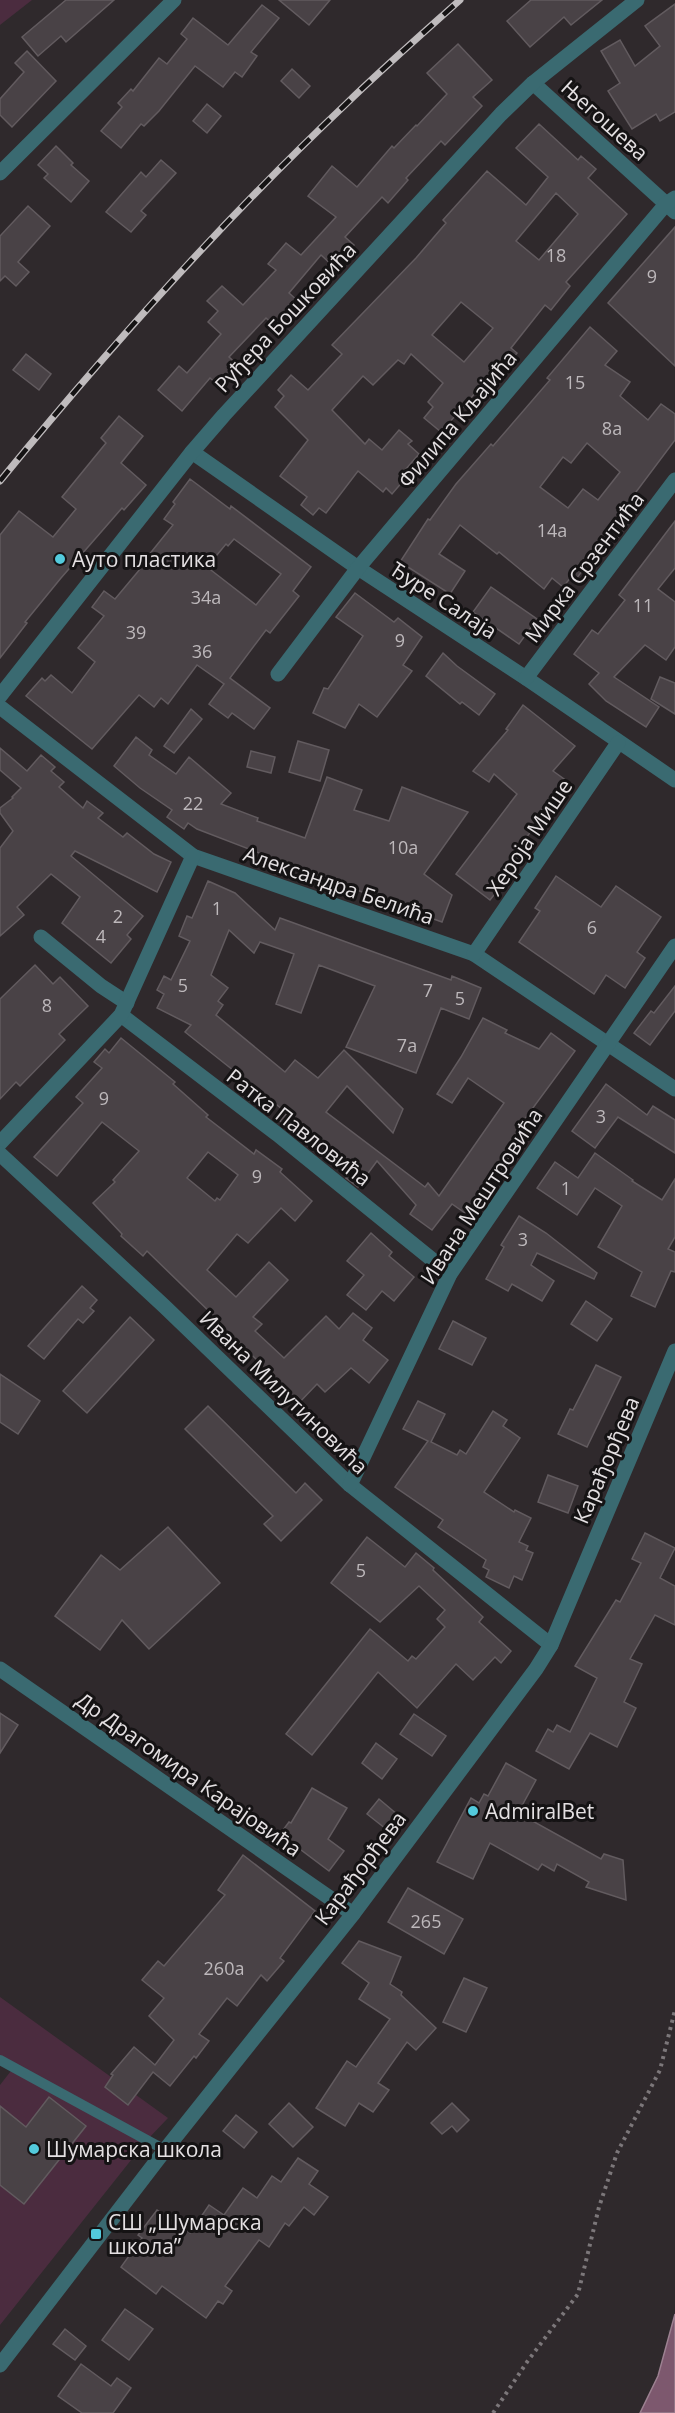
<svg xmlns="http://www.w3.org/2000/svg" width="675" height="2413" font-family="'Open Sans',sans-serif">
<style>
.green{fill:#4b2c3f}
.water{fill:#7d586e;stroke:#9c8191;stroke-width:1.5}
.building{fill:#494246;stroke:#625b5f;stroke-width:1.5;fill-rule:evenodd}
.lines{fill:none;stroke-linecap:round;stroke-linejoin:round}
.path{stroke:#7c777a;stroke-width:4;stroke-dasharray:3 4.5;stroke-linecap:butt}
.service{stroke:#3a6a71;stroke-width:10}
.minor{stroke:#3a6a71;stroke-width:15}
.tertiary{stroke:#3a6a71;stroke-width:15}
.rail-casing{stroke:#bfbbbd;stroke-width:7}
.rail{stroke:#151314;stroke-width:4.5;stroke-dasharray:14;stroke-linecap:butt}
.poi-dot{fill:#53cadc;stroke:#151314;stroke-width:2}
.labels{text-anchor:middle;dominant-baseline:central;stroke-width:6;stroke-linejoin:round;paint-order:stroke}
.number-label{font-size:18px;fill:#bdb8bb}
.street-label{font-size:21px;fill:#e4e0e2;stroke:#151314}
.poi-label{font-size:21px;fill:#e4e0e2;stroke:#151314;text-anchor:start}
</style>
<rect width="100%" height="100%" fill="#2f292c"/>
<g class="green">
<path d="M0 0H32L0 25Z"/>
<path d="M0 1997 168 2118 147 2140 0 2325V2185L24 2204 86 2126 49 2098 26 2127 0 2106V2085L14 2067 0 2060Z"/>
</g>
<path class="water" d="M675 2314V2413H640L658 2376Z"/>
<g class="building">
<path d="M66 0H114L66 42 61 36 38 56 22 37Z"/>
<path d="M279 0H330L309 25Z"/>
<path d="M531 0H602L571 25 564 17 530 47 507 21Z"/>
<path d="M675 4V112L660 121 656 114 632 129 608 91 620 83 601 51 620 40 635 66 660 46 645 26Z"/>
<path d="M262 5 279 18 251 52 257 56 242 77 235 72 223 87 195 66 159 111 144 126 141 124 121 148 101 131 122 107 118 103 131 89 133 91 159 58 167 64 187 39 181 34 193 18 228 45Z"/>
<path d="M458 44 492 80 473 97 482 106 445 145 441 141 406 178 408 180 388 203 382 197 345 237 354 245 334 267 321 255 289 293 298 301 275 326 266 318 229 357 239 366 221 387 210 378 182 411 158 390 179 366 187 373 221 334 208 322 218 311 207 301 222 286 243 305 276 270 268 264 286 243 301 255 336 217 308 196 332 166 357 187 392 146 394 148 416 125 417 126 447 94 427 73Z"/>
<path d="M27 51 56 81 12 127 0 115V99L24 72 15 63Z"/>
<path d="M292 69 310 86 299 98 281 81Z"/>
<path d="M207 104 221 116 207 133 193 121Z"/>
<path d="M539 124 578 160 581 156 596 169 588 178 627 214 566 282 570 286 551 310 545 305 511 348 517 353 495 379 491 375 441 432 424 418 433 407 428 402 443 383 411 354 404 364 398 360 373 385 363 376 332 410 365 444 369 439 382 450 399 430 412 441 408 444 419 454 406 469 410 473 392 494 386 488 383 492 358 471 326 513 319 508 313 515 301 505 307 497 280 476 308 440 275 407 284 396 278 390 291 375 308 390 342 354 332 345 416 258 446 223 443 220 487 171 526 205 548 177 516 148ZM556 193 578 214 539 260 516 241ZM461 302 493 328 464 362 432 335Z"/>
<path d="M56 146 73 163 71 165 89 181 71 202 44 178 48 174 38 165Z"/>
<path d="M161 160 176 173 141 211 146 215 131 232 106 212 141 172 146 177Z"/>
<path d="M28 206 50 226 18 262 29 272 16 286 5 276 0 281V236Z"/>
<path d="M675 227V366L608 303Z"/>
<path d="M590 327 617 351 605 365 630 382 620 396 648 420 661 404 675 414V440L618 516 628 524 618 537 612 533 576 579 572 576 563 587 552 578 544 589 499 552 497 554 460 525 439 554 465 571 450 594 400 562 428 519 430 520 456 484 491 444 493 446 550 380 547 378ZM587 443 620 472 598 500 583 489 568 508 540 487 563 457 571 463Z"/>
<path d="M26 354 51 374 39 390 13 370Z"/>
<path d="M119 416 143 436 121 463 146 485 124 510 122 508 61 578 25 622 27 623 0 658V535L19 511 53 537 76 509 62 497 106 443 101 438Z"/>
<path d="M190 479 230 509 231 506 311 567 293 591 299 596 270 633 266 630 230 678 270 708 254 729 232 713 228 718 209 704 224 684 197 665 168 704 161 698 154 707 139 695 92 749 26 696 42 678 45 681 51 675 72 693 95 662 78 648 104 616 92 607 104 591 115 599 146 562 144 561 173 525 164 519 175 504 173 502ZM234 539 281 574 256 605 207 567 226 544 228 546Z"/>
<path d="M675 521V568L658 589 675 602V647L666 660 645 645 614 677 659 707 646 727 606 701 589 684 599 673 574 654 592 630 598 634 625 600 619 595Z"/>
<path d="M491 587 537 619 519 644 473 612Z"/>
<path d="M355 593 394 622 398 618 422 637 403 665 412 671 377 717 359 704 345 728 313 713 324 688 328 689 363 636 336 617Z"/>
<path d="M443 653 457 666 495 694 479 715 462 702 460 704 426 676Z"/>
<path d="M660 677 675 683V714L651 699Z"/>
<path d="M523 705 575 746 553 771 564 779 541 811 545 814 521 844 525 847 502 877 506 880 490 900 456 874 517 794 494 774 489 782 473 771 508 730 506 729Z"/>
<path d="M191 709 202 719 174 753 164 746Z"/>
<path d="M136 737 152 750 149 755 176 774 189 757 231 793 221 804 258 818 257 821 305 838 327 777 362 790 354 810 389 821 402 787 468 812 424 874 452 895 442 922 406 909 404 916 380 907 382 901 365 893 292 867 291 870 265 860 267 856 197 829 188 823 184 829 167 817 172 810 140 788 114 766Z"/>
<path d="M298 741 329 750 320 781 289 772Z"/>
<path d="M0 748 27 771 41 755 55 767 51 771 64 782 59 787 83 808 87 801 103 813 98 818 123 837 127 833 154 854 171 862 157 892 75 851 71 856 143 916 127 935 131 939 111 963 62 923 80 897 51 874 17 907 24 915 0 936V848L13 831 0 813V808L13 798 12 797 21 788 0 770Z"/>
<path d="M251 751 275 757 271 773 247 767Z"/>
<path d="M556 876 601 907 616 886 661 917 637 952 645 958 625 988 606 975 594 994 519 942 540 911 535 908Z"/>
<path d="M208 881 235 893 275 930 280 918 451 980 452 976 481 988 469 1019 441 1008 416 1073 346 1047 375 986 319 965 301 1013 276 1004 294 954 260 942 254 953 229 930 211 975 228 988 218 1001 223 1005 216 1015 285 1072 295 1060 318 1078 344 1050 403 1109 393 1133 347 1086 326 1112 425 1187 428 1183 439 1196 504 1103 468 1078 452 1103 437 1094 461 1057 483 1018 507 1030 505 1033 539 1049 551 1033 575 1051 524 1120 527 1122 503 1155 509 1158 498 1174 494 1171 465 1213 452 1204 432 1230 410 1214 416 1205 377 1161 358 1187 346 1178 355 1165 304 1127 298 1135 280 1121 287 1113 185 1032 191 1025 157 1008 164 994 157 990 164 976 171 980 190 941 179 936 187 916 192 918Z"/>
<path d="M35 965 53 984 60 977 88 1006 59 1034 65 1040 20 1086 16 1082 0 1099V999Z"/>
<path d="M675 986V1011L650 1045 634 1033 651 1011 654 1013Z"/>
<path d="M121 1038 175 1082 173 1084 208 1115 206 1117 254 1154 256 1150 282 1169 280 1172 312 1201 295 1221 281 1208 248 1243 237 1234 207 1270 236 1297 269 1262 288 1280 253 1317 262 1324 255 1331 284 1358 326 1316 339 1329 353 1313 372 1328 363 1340 388 1360 369 1383 351 1368 325 1392 317 1384 296 1406 253 1365 257 1360 217 1323 219 1321 147 1251 143 1256 121 1236 122 1234 93 1203 115 1182 113 1180 139 1151 102 1122 57 1176 34 1157 83 1103 76 1097 102 1068 94 1062 105 1049 109 1053ZM208 1152 238 1175 220 1200 217 1198 215 1201 187 1178Z"/>
<path d="M606 1084 647 1115 653 1106 675 1120V1153L618 1117 595 1148 572 1131Z"/>
<path d="M595 1153 633 1180 632 1181 662 1200 675 1179V1237L668 1249 675 1252V1272L671 1271 655 1307 631 1296 642 1272 598 1247 622 1206 595 1188 577 1215 537 1188 555 1162 578 1178Z"/>
<path d="M519 1216 546 1233 597 1273 594 1279 537 1253 531 1265 554 1281 542 1301 512 1284 508 1291 486 1279 504 1247 501 1245Z"/>
<path d="M371 1233 392 1252 389 1256 414 1277 394 1301 382 1291 366 1310 347 1295 364 1275 347 1261Z"/>
<path d="M82 1286 97 1300 90 1308 94 1311 83 1323 78 1319 44 1359 28 1346Z"/>
<path d="M586 1301 612 1319 597 1341 571 1324Z"/>
<path d="M130 1317 154 1340 87 1413 63 1391Z"/>
<path d="M453 1321 486 1338 472 1365 439 1349Z"/>
<path d="M596 1365 621 1377 587 1447 558 1434 570 1409 573 1410Z"/>
<path d="M0 1374 40 1401 18 1434 0 1422Z"/>
<path d="M418 1401 445 1414 431 1442 457 1455 460 1450 466 1454 493 1411 507 1420 503 1426 520 1438 484 1492 514 1512 515 1510 531 1518 519 1542 528 1546 526 1550 533 1553 522 1580 514 1576 509 1588 486 1577 489 1570 483 1567 486 1560 438 1527 443 1520 395 1487 428 1441 403 1429Z"/>
<path d="M208 1406 296 1493 305 1483 322 1500 281 1541 264 1524 273 1516 185 1429Z"/>
<path d="M548 1475 578 1486 568 1513 538 1502Z"/>
<path d="M168 1527 220 1583 149 1649 122 1620 100 1650 55 1616 101 1555 120 1570Z"/>
<path d="M645 1533 675 1548 660 1578 675 1586V1625L655 1615 630 1659 642 1664 624 1702 636 1708 617 1747 590 1733 569 1769 536 1751 548 1729 553 1732 557 1725 570 1732 597 1678 575 1666 616 1600 620 1602 641 1563 632 1559Z"/>
<path d="M367 1537 405 1567 416 1553 434 1568 433 1570 483 1617 479 1622 511 1651 501 1663 495 1657 473 1680 456 1664 417 1708 378 1672 312 1755 286 1734 370 1629 408 1661 412 1656 416 1659 445 1627 437 1619 445 1610 419 1586 380 1622 331 1583Z"/>
<path d="M0 1713 18 1725 0 1753Z"/>
<path d="M414 1714 446 1736 432 1756 400 1734Z"/>
<path d="M376 1743 397 1759 382 1779 362 1763Z"/>
<path d="M506 1763 536 1780 518 1813 601 1859 604 1854 623 1860 626 1900 586 1887 589 1882 557 1864 554 1871 542 1864 538 1870 490 1843 473 1879 437 1862 471 1798 479 1803 484 1794 488 1796Z"/>
<path d="M312 1788 347 1808 328 1839 344 1851 329 1871 280 1834 289 1822 291 1823Z"/>
<path d="M379 1799 398 1815 386 1829 367 1814Z"/>
<path d="M243 1855 315 1911 280 1958 284 1961 267 1981 261 1975 237 2006 227 1998 199 2034 209 2041 196 2058 194 2056 170 2086 153 2072 128 2105 105 2087 113 2075 111 2074 134 2047 155 2065 174 2040 149 2016 164 1998 142 1980 158 1961 164 1966 225 1895 218 1890Z"/>
<path d="M408 1888 463 1919 444 1954 388 1922Z"/>
<path d="M359 1941 401 1957 390 1984 402 1992 401 1995 436 2028 416 2050 407 2042 378 2083 389 2090 373 2112 359 2103 345 2126 316 2108 347 2061 356 2067 390 2019 359 1999 369 1983 342 1963Z"/>
<path d="M464 1978 487 1988 466 2032 443 2022Z"/>
<path d="M49 2097 86 2126 24 2204 0 2185V2106L26 2127Z"/>
<path d="M289 2103 313 2127 293 2147 269 2124Z"/>
<path d="M452 2103 469 2120 457 2132 452 2126 442 2134 431 2123Z"/>
<path d="M236 2115 257 2132 244 2148 223 2131Z"/>
<path d="M298 2158 318 2171 309 2184 328 2197 314 2215 304 2207 289 2226 285 2223 269 2247 259 2240 225 2286 232 2291 223 2304 218 2301 206 2318 162 2286 156 2294 121 2267 142 2238 138 2235 157 2210 190 2233 209 2205 224 2215 243 2188 257 2198 272 2176 281 2182Z"/>
<path d="M125 2309 153 2329 129 2360 102 2340Z"/>
<path d="M65 2329 86 2346 75 2360 53 2344Z"/>
<path d="M81 2364 111 2386 117 2378 131 2388 113 2413H82L58 2396Z"/>
</g>
<g class="lines">
<path class="path" d="M493 2413 527 2362 578 2294 599 2207 617 2153 660 2070 675 2010"/>
<path class="service" d="M0 2060 165 2150"/>
<g class="minor">
<path d="M533 83 675 212"/>
<path d="M0 173 174 0"/>
<path d="M192 452 358 568 526 678 675 780"/>
<path d="M278 674 358 568 666 204 675 198"/>
<path d="M526 678 675 480"/>
<path d="M0 696 192 452 224 415 501 114 533 83 637 0"/>
<path d="M0 707 193 856 474 954 675 1089"/>
<path d="M41 937 101 986 127 1003"/>
<path d="M474 954 618 743"/>
<path d="M121 1015 277 1134 450 1274"/>
<path d="M0 1143 121 1015 193 856"/>
<path d="M0 1154 164 1306 350 1485 551 1645"/>
<path d="M350 1485 450 1274 675 946"/>
<path d="M0 1669 353 1914"/>
</g>
<path class="tertiary" d="M0 2365 165 2150 353 1914 536 1669 551 1645 564 1614 675 1351"/>
<g class="rail-casing">
<path id="rail" d="M0 481C108 349 222 221 346 104 383 68 422 34 460 0"/>
</g>
<use href="#rail" class="rail"/>
</g>
<g class="poi-dot">
<circle cx="60" cy="559" r="6"/>
<circle cx="473" cy="1811" r="6"/>
<circle cx="34" cy="2149" r="6"/>
<rect x="90" y="2228" width="12" height="12" rx="3"/>
</g>
<g class="labels">
<g class="number-label">
<text x="556" y="255">18</text>
<text x="652" y="276">9</text>
<text x="575" y="382">15</text>
<text x="612" y="428">8a</text>
<text x="552" y="530">14a</text>
<text x="206" y="597">34a</text>
<text x="643" y="605">11</text>
<text x="136" y="632">39</text>
<text x="400" y="640">9</text>
<text x="202" y="651">36</text>
<text x="193" y="803">22</text>
<text x="403" y="847">10a</text>
<text x="217" y="908">1</text>
<text x="118" y="916">2</text>
<text x="592" y="927">6</text>
<text x="101" y="936">4</text>
<text x="183" y="985">5</text>
<text x="428" y="990">7</text>
<text x="460" y="998">5</text>
<text x="47" y="1005">8</text>
<text x="407" y="1045">7a</text>
<text x="104" y="1098">9</text>
<text x="601" y="1116">3</text>
<text x="257" y="1176">9</text>
<text x="566" y="1188">1</text>
<text x="523" y="1239">3</text>
<text x="361" y="1570">5</text>
<text x="426" y="1921">265</text>
<text x="224" y="1968">260a</text>
</g>
<g class="street-label">
<text transform="translate(605 120) rotate(42)">Његошева</text>
<text transform="translate(285 317) rotate(-47)">Руђера Бошковића</text>
<text transform="translate(457 419) rotate(-50)">Филипа Кљајића</text>
<text transform="translate(584 567) rotate(-53)">Мирка Срзентића</text>
<text transform="translate(444 600) rotate(33)">Ђуре Салаја</text>
<text transform="translate(529 837) rotate(-56)">Хероја Мише</text>
<text transform="translate(339 885) rotate(19)">Александра Белића</text>
<text transform="translate(299 1127) rotate(38)">Ратка Павловића</text>
<text transform="translate(481 1196) rotate(-57)">Ивана Мештровића</text>
<text transform="translate(284 1392) rotate(44)">Ивана Милутиновића</text>
<text transform="translate(606 1460) rotate(-67)">Карађорђева</text>
<text transform="translate(189 1774) rotate(35)">Др Драгомира Карајовића</text>
<text transform="translate(360 1868) rotate(-53)">Карађорђева</text>
</g>
<g class="poi-label">
<text x="72" y="559">Ауто пластика</text>
<text x="485" y="1811">AdmiralBet</text>
<text x="46" y="2149">Шумарска школа</text>
<text x="108" y="2222">СШ „Шумарска<tspan x="108" dy="24">школа”</tspan></text>
</g>
</g>
</svg>
